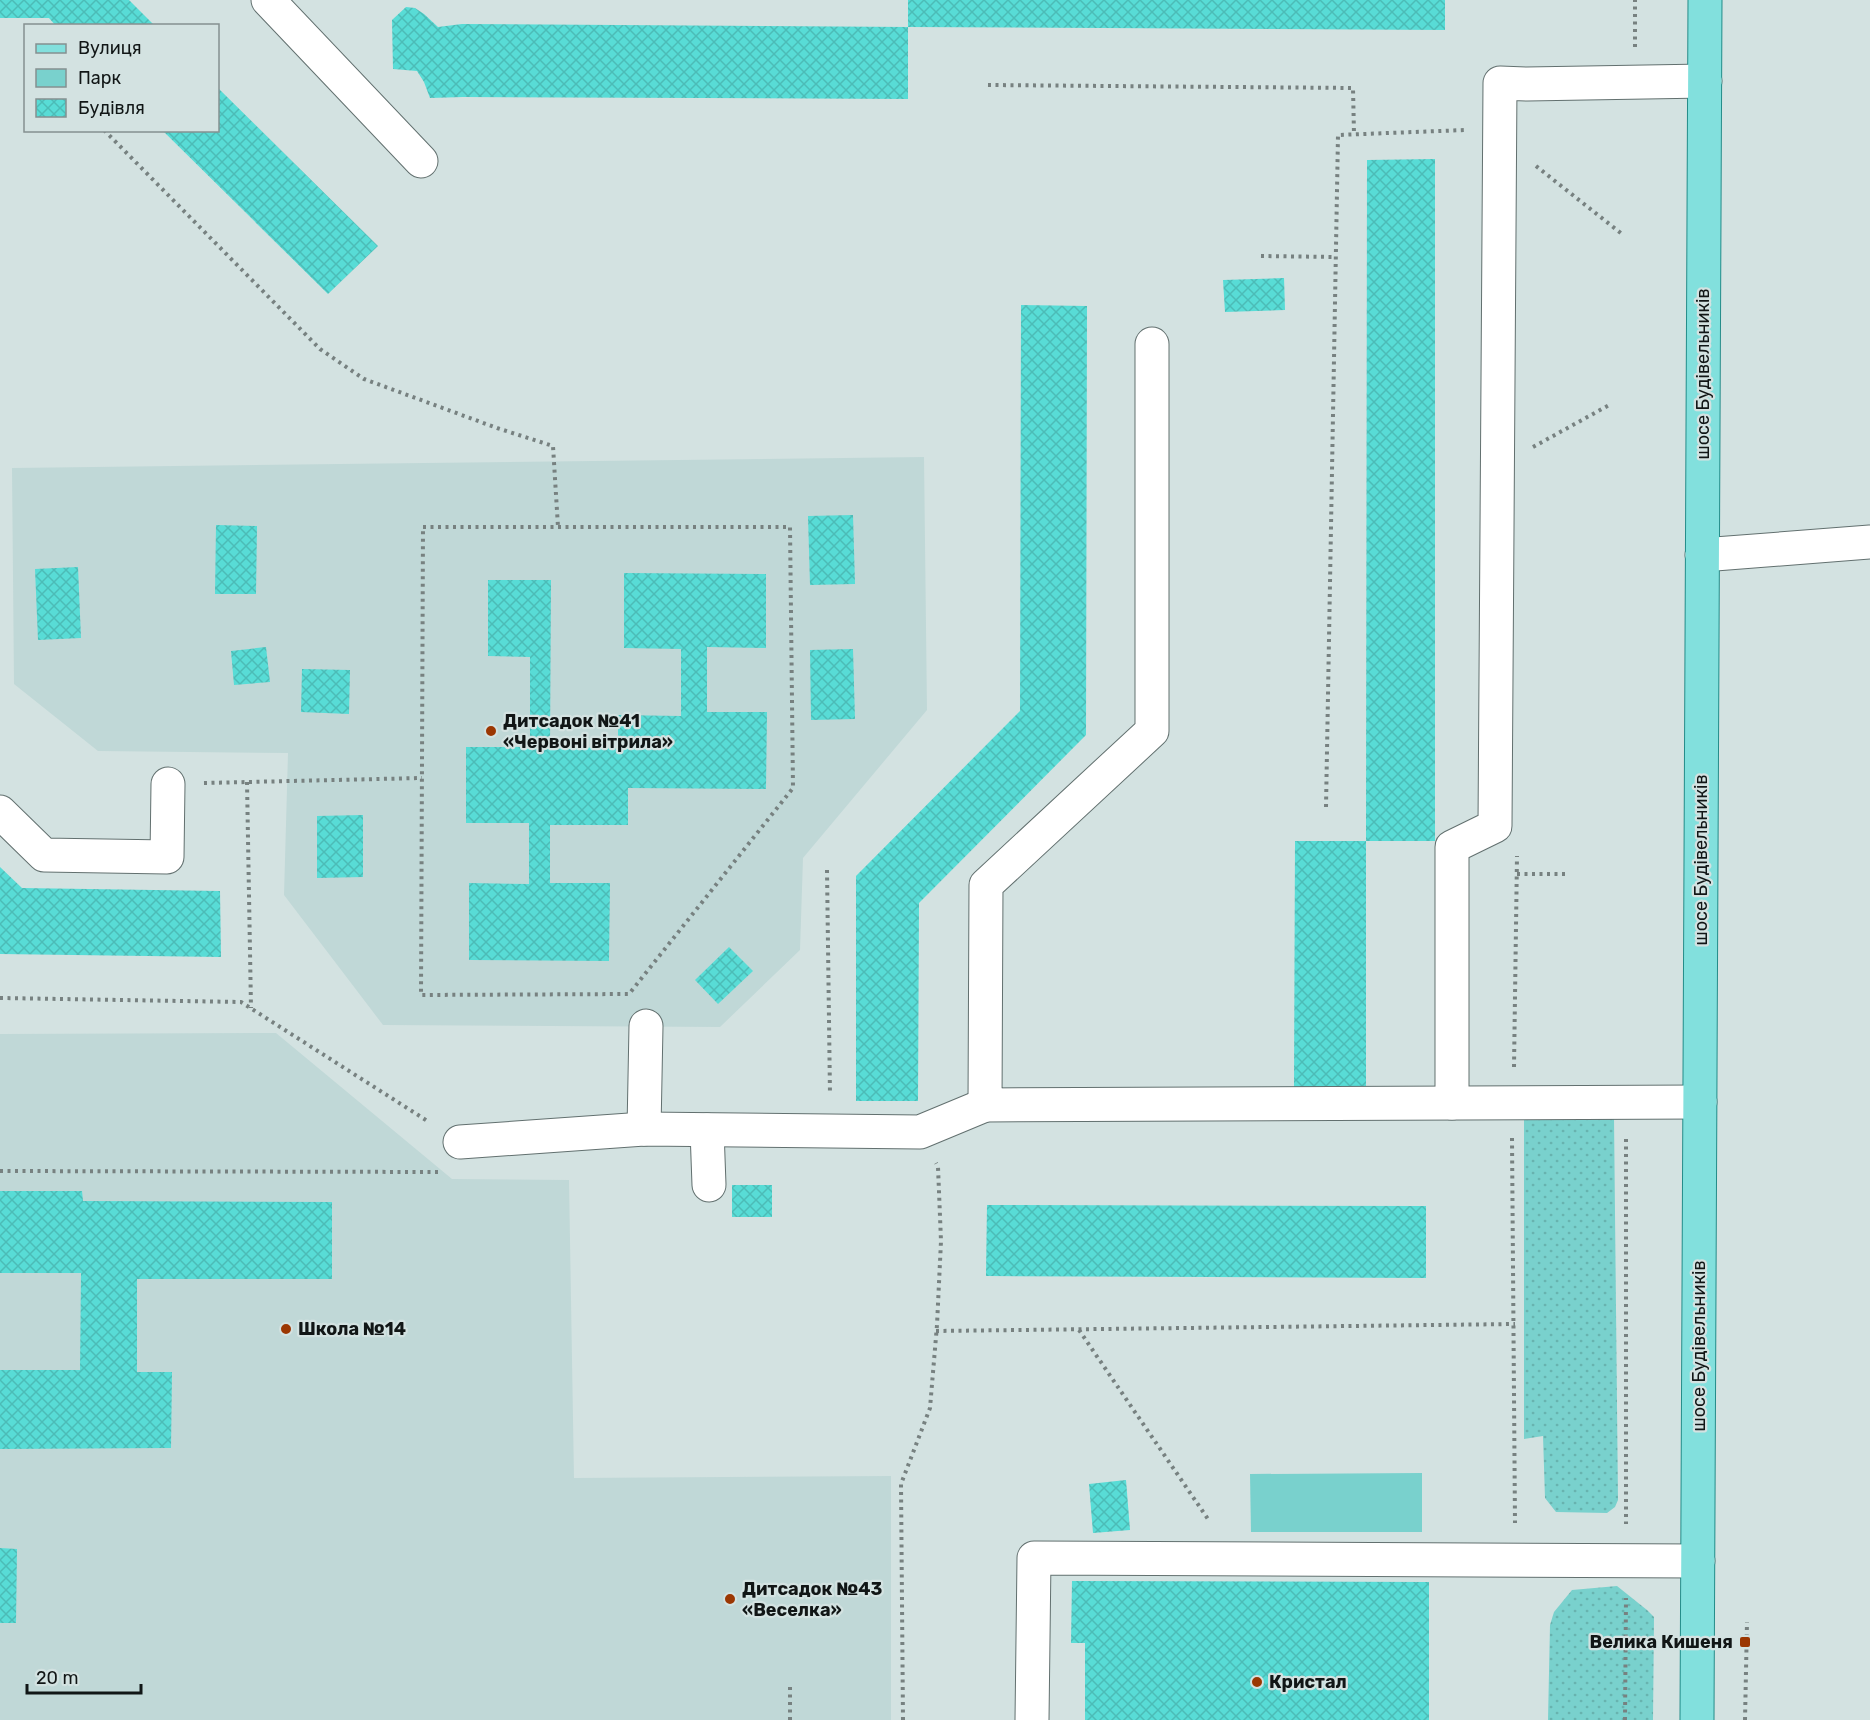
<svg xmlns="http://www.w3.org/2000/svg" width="1870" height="1720" font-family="Rubik,sans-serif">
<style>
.built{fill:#c0d8d7}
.grass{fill:url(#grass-dots)}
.park{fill:#79d1cd}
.building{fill:url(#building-cross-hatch)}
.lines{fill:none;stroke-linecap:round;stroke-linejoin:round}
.minor-casing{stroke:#62706f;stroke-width:35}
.major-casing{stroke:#248c89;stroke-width:35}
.path{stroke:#778180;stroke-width:4;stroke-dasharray:3 4.5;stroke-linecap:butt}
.minor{stroke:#fff;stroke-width:33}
.major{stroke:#82e0dd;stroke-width:33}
.poi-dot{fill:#9b3702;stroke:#d3e2e1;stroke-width:2}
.labels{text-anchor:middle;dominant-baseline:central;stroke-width:4.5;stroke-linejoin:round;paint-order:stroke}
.street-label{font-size:18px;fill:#111616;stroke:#d3e2e1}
.poi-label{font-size:18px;font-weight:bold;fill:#111616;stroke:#d3e2e1;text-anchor:start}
</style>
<defs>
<pattern id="grass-dots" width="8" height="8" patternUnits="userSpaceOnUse" patternTransform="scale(1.5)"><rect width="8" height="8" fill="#79d1cd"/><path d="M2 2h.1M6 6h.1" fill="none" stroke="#68b3af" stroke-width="1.8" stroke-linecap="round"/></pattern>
<pattern id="building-cross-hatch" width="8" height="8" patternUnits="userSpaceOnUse" patternTransform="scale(1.5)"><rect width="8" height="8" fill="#58dcd6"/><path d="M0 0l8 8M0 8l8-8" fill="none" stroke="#4cbcb7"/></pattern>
</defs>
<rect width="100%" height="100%" fill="#d3e2e1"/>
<g class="built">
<path d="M924 457 927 710 803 858 800 950 720 1027 383 1025 284 895 288 753 98 751 14 684 12 468Z"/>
<path d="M276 1033 452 1179 569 1180 574 1478 891 1476V1720H0V1034Z"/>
</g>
<g class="grass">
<path d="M1614 1117 1618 1500 1615 1507 1607 1513 1556 1512 1545 1498 1543 1436 1524 1439V1119Z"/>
<path d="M1617 1586 1647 1610 1654 1617 1653 1720H1548L1550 1625 1554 1612 1572 1590Z"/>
</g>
<path class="park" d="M1422 1473V1532H1251L1250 1474Z"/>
<g class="building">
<path d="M0 0H129L155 26H56L49 18H0Z"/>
<path d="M908 0H1445V30L908 27Z"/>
<path d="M406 7 415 8 424 14 438 27 462 24 908 27V99L463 97 430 98 424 82 417 71 393 69 392 20Z"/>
<path d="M218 88 378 246 328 294 162 130H218Z"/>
<path d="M1435 159V841H1366L1367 160Z"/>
<path d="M1284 278 1285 310 1225 312 1223 280Z"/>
<path d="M1021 305 1087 306 1086 735 919 903 918 1101H856V876L1020 711Z"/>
<path d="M853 515 855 584 810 585 808 516Z"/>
<path d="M216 525 257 526 256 594H215Z"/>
<path d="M78 567 81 638 38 640 35 569Z"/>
<path d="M624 573 766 574V648L707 647V712H767L766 789 628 788V825H550V883H610L609 961 469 960V883L529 884V823H466V747H530V657L488 656V580H551L550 747 618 748V715L681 716V649L624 648Z"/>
<path d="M266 647 270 682 234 685 231 651Z"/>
<path d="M853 649 855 719 811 720 810 650Z"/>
<path d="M302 669 350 670 349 714 301 712Z"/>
<path d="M363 815V877L317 878V816Z"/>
<path d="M1295 841H1366V1089H1294Z"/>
<path d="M0 867 22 888 220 891 221 957 0 954Z"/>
<path d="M729 947 753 971 718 1004 695 980Z"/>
<rect x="732" y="1185" width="40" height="32"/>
<path d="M0 1191H82L83 1201 332 1202V1279H137V1372H172L171 1448 0 1449V1370H80L81 1273H0Z"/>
<path d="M987 1205 1426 1206V1278L986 1276Z"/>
<path d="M1126 1480 1130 1530 1093 1533 1089 1484Z"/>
<path d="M0 1548 17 1549 16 1623H0Z"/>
<path d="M1072 1581 1429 1582V1720H1085V1643H1071Z"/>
</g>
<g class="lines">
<g class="minor-casing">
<g id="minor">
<path d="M268 0 421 161"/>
<path d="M1152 344V731L986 885 985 1105 1700 1102"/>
<path d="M1702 555 1870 542"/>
<path d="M0 812 44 855 167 857 168 784"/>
<path d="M1452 1103V847L1495 826 1500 83 1527 84 1705 81"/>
<path d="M644 1129 646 1026"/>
<path d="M707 1130 709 1185"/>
<path d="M460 1142 644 1129 920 1132 985 1105"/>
<path d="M1032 1720 1034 1558 1698 1561"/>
</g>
</g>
<g class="major-casing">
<path id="major" d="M1697 1720 1705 0"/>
</g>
<g class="path">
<path d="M1635 47V0"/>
<path d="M988 85 1353 88 1354 134"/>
<path d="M104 130 320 349 364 379 497 428 553 446 558 527"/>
<path d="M1536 166 1622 234"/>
<path d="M1261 256 1336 257"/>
<path d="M1533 447 1611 404"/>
<path d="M423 527H790L793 788 629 994 421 995Z"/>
<path d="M247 782 251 1008"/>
<path d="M204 783 422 778"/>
<path d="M1326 807 1338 135 1465 130"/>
<path d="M827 870 830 1095"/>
<path d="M1517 874H1566"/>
<path d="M0 998 241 1002 429 1122"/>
<path d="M1514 1067 1517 856"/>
<path d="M1512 1138 1515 1523"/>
<path d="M1626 1139V1524"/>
<path d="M0 1171 440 1172"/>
<path d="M1079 1330 1210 1522"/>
<path d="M936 1331 1515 1324"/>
<path d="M790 1687V1720"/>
<path d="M903 1720 901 1484 930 1408 937 1325 941 1241 938 1167 936 1163"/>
<path d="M1625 1720 1626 1598"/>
<path d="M1745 1720 1747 1622"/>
</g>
<use href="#minor" class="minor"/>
<use href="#major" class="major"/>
</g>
<g class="poi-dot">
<circle cx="491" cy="731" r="6"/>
<circle cx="286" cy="1329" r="6"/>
<circle cx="730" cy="1599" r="6"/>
<rect x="1739" y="1636" width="12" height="12" rx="3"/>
<circle cx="1257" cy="1682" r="6"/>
</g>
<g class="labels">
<g class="street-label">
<text transform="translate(1703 374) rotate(-90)">шосе Будівельників</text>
<text transform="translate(1701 860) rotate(-90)">шосе Будівельників</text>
<text transform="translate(1699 1346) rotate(-90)">шосе Будівельників</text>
</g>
<g class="poi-label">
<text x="503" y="721">Дитсадок №41<tspan x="503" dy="21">«Червоні вітрила»</tspan></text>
<text x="298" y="1329">Школа №14</text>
<text x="742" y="1589">Дитсадок №43<tspan x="742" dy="21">«Веселка»</tspan></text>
<text x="1733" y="1642" text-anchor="end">Велика Кишеня</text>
<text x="1269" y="1682">Кристал</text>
</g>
</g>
<rect x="24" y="24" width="195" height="108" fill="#d3e2e1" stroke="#859090" stroke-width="1.5"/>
<rect x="36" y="44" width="30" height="9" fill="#82e0dd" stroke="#859090" stroke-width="1.5"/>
<text x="78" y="54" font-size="18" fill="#111616">Вулиця</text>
<rect x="36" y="69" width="30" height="18" fill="#79d1cd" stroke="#859090" stroke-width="1.5"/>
<text x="78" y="84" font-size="18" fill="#111616">Парк</text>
<rect x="36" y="99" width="30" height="18" fill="url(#building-cross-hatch)" stroke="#859090" stroke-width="1.5"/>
<text x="78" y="114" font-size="18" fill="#111616">Будівля</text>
<path d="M27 1684v9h114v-9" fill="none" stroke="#111616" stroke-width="3"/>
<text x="36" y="1684" font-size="18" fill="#111616" stroke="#d3e2e1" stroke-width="4.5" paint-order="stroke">20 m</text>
</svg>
